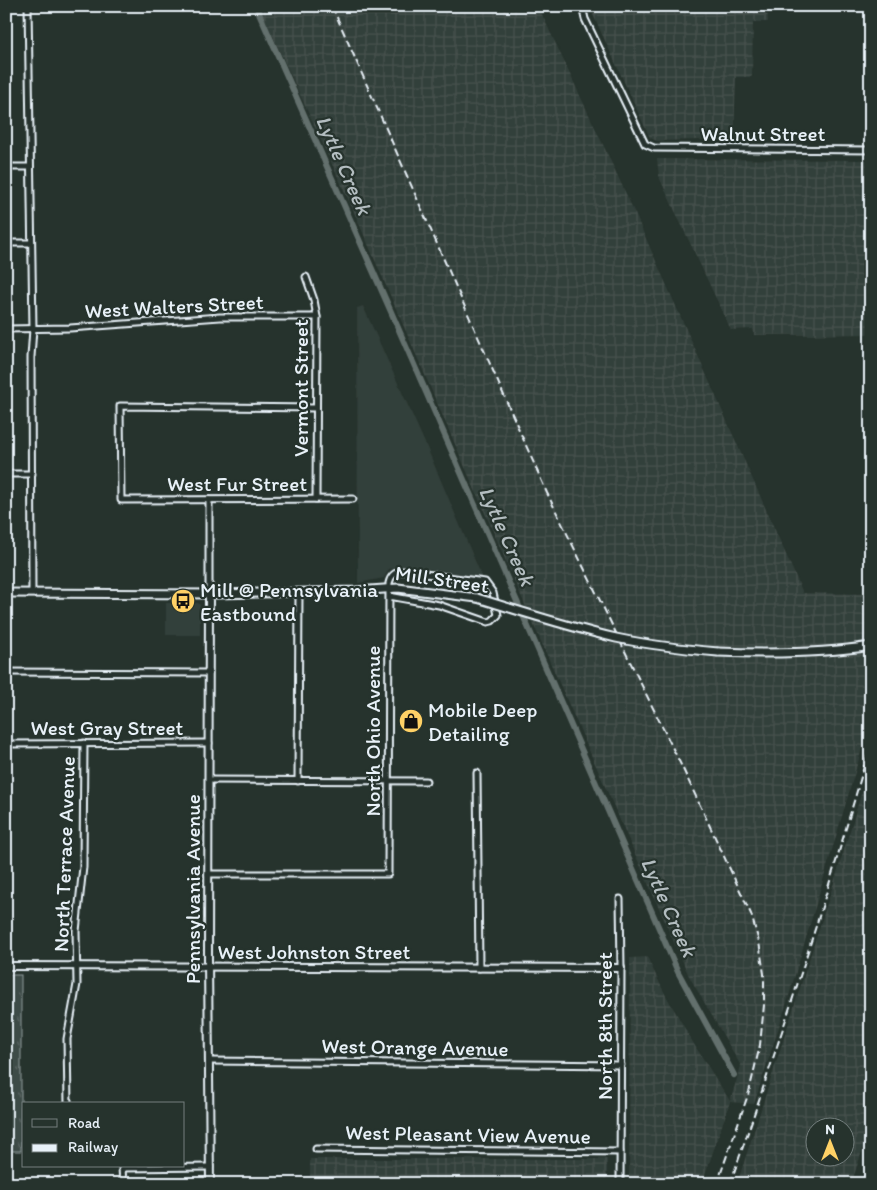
<svg xmlns="http://www.w3.org/2000/svg" width="877" height="1190" font-family="Itim,sans-serif">
<style>
.built{fill:#333f3a}
.industrial{fill:url(#industrial-grid);fill-rule:evenodd}
.park{fill:url(#park-tufts);stroke:#939ea0}
.lines{fill:none;stroke-linecap:round;stroke-linejoin:round}
.canal{stroke:#636f6d;stroke-width:6}
.minor-casing{stroke:#e8f1f8;stroke-width:9}
.tertiary-casing{stroke:#e8f1f8;stroke-width:10}
.secondary-casing{stroke:#e8f1f8;stroke-width:11}
.minor{stroke:#26332d;stroke-width:5}
.tertiary{stroke:#26332d;stroke-width:6}
.secondary{stroke:#26332d;stroke-width:7}
.rail{stroke:#e8f1f8;stroke-width:2;stroke-dasharray:8 4;stroke-linecap:butt}
.secondary-bridge-casing{stroke:#e8f1f8;stroke-width:11;stroke-linecap:butt}
.secondary-bridge{stroke:#26332d;stroke-width:7}
.labels{text-anchor:middle;dominant-baseline:central;stroke-width:4.5;stroke-linejoin:round;paint-order:stroke}
.street-label{font-size:21px;fill:#e8f1f8;stroke:#26332d}
.poi-label{font-size:21px;fill:#e8f1f8;stroke:#26332d;text-anchor:start}
.water-label{font-size:22px;font-style:italic;fill:#b3bdc0;stroke:#26332d}
</style>
<defs>
<pattern id="industrial-grid" width="8" height="8" patternUnits="userSpaceOnUse" patternTransform="scale(1.25)"><rect width="8" height="8" fill="#333f3a"/><path d="M0 4h8M4 0v8" fill="none" stroke="#47524e"/></pattern>
<pattern id="park-tufts" width="24" height="20" patternUnits="userSpaceOnUse" patternTransform="scale(1.25)"><rect width="24" height="20" fill="#3e4b47"/><path d="M3 7l-1-3M5 7V3M7 7l1-3M15 17l-1-3M17 17v-4M19 17l1-3" fill="none" stroke="#5a6562"/></pattern>
</defs>
<rect width="100%" height="100%" fill="#26332d"/>
<filter id="ink" filterUnits="userSpaceOnUse"><feTurbulence type="fractalNoise" baseFrequency=".02" numOctaves="2"/><feDisplacementMap in="SourceGraphic" scale="10" xChannelSelector="R" yChannelSelector="G"/><feConvolveMatrix kernelMatrix="1 2 1 2 8 2 1 2 1" color-interpolation-filters="sRGB"/></filter>
<g filter="url(#ink)">
<g class="built">
<path d="M363 306 425 443 482 577 405 566 389 569 384 578 358 583 357 308Z"/>
<path d="M166 603H198L200 605V635H166Z"/>
</g>
<g class="industrial">
<path d="M259 6H538L628 198 803 593 871 594V718L788 999 754 1104 730 1102 702 1184H629L630 958 647 957 665 994 695 1046 730 1101 741 1066 689 976 535 628 354 212Z"/>
<path d="M589 6H767L768 22H753L752 77H736L734 139 657 141 650 138Z"/>
<path d="M657 159 871 160V334L754 335 753 329 731 330 659 177Z"/>
<path d="M871 762V1125L851 1184H737L836 876ZM814 1128H844V1158H814Z"/>
<path d="M310 1159H607V1184H219L310 1182Z"/>
</g>
<rect class="park" x="6" y="975" width="15" height="176"/>
<g class="lines">
<path class="canal" d="M256 6 392 314 678 972 734 1075"/>
<g class="minor-casing">
<g id="minor">
<path d="M28 6 33 329 31 357 32 593"/>
<path d="M582 6 585 19 645 144 654 148 871 150"/>
<path d="M6 167H30"/>
<path d="M6 243H30"/>
<path d="M306 277 314 300 317 317 316 499"/>
<path d="M6 329 70 328 220 317H317"/>
<path d="M316 408 120 406 121 500 353 499"/>
<path d="M6 474H32"/>
<path d="M209 500V593"/>
<path d="M6 672 208 673"/>
<path d="M6 744 209 743"/>
<path d="M477 773 479 968"/>
<path d="M209 780 426 781"/>
<path d="M298 781 299 592"/>
<path d="M208 874H388L389 583C391 575 395 572 403 571L485 582 493 593 498 615 492 621 488 622 439 605 389 596"/>
<path d="M620 899 621 968 620 1184"/>
<path d="M209 1061 621 1065"/>
<path d="M68 1104 67 1039 77 984 76 931 83 867 84 743"/>
<path d="M316 1149 620 1152"/>
<path d="M123 1184 122 1168 210 1167"/>
</g>
</g>
<g class="tertiary-casing">
<g id="tertiary">
<path d="M209 593 208 959 210 1184"/>
<path d="M6 966 621 968"/>
</g>
</g>
<g class="secondary-casing">
<g id="secondary">
<path d="M6 593 217 594 356 591 398 588 477 598"/>
<path d="M718 652C769 654 820 654 871 646"/>
</g>
</g>
<use href="#minor" class="minor"/>
<use href="#tertiary" class="tertiary"/>
<use href="#secondary" class="secondary"/>
<g class="rail">
<path d="M332 6 547 493 683 769 751 914 759 942 764 974V1005L760 1045 749 1092 717 1184"/>
<path d="M730 1184C781 1038 829 891 871 742"/>
</g>
<g class="secondary-bridge-casing">
<path id="secondary-bridge" d="M477 598C523 612 569 627 616 638 649 645 684 649 718 652"/>
</g>
<use href="#secondary-bridge" class="secondary-bridge"/>
</g>
</g>
<defs>
<g id="bus-disc" transform="scale(1.25)"><circle r="9.5" fill="#ffd166" stroke="#26332d"/><path d="M-5-6H5V4H4V6H2V4H-2V6H-4V4H-5ZM-3.5-4V0h7V-4ZM-3.5 1.2v1.5H-2V1.2ZM2 1.2v1.5H3.5V1.2Z" fill="#111"/></g>
<g id="shop-disc" transform="scale(1.25)"><circle r="9.5" fill="#ffd166" stroke="#26332d"/><path d="M-5-2.5h2.3a2.7 3.5 0 0 1 5.4 0H5L5.5 6h-11ZM-1.5-2.5h3a1.5 2.3 0 0 0-3 0Z" fill="#111"/></g>
</defs>
<g fill-rule="evenodd">
<use href="#bus-disc" x="183" y="601"/>
<use href="#shop-disc" x="411" y="721"/>
</g>
<g class="labels">
<g class="street-label">
<text x="763" y="133">Walnut Street</text>
<text transform="translate(174 306) rotate(-3)">West Walters Street</text>
<text transform="translate(300 388) rotate(-90)">Vermont Street</text>
<text x="237" y="483">West Fur Street</text>
<text transform="translate(442 579) rotate(8)">Mill Street</text>
<text x="107" y="727">West Gray Street</text>
<text transform="translate(372 731) rotate(-90)">North Ohio Avenue</text>
<text transform="translate(64 854) rotate(-88)">North Terrace Avenue</text>
<text transform="translate(192 889) rotate(-90)">Pennsylvania Avenue</text>
<text x="314" y="951">West Johnston Street</text>
<text transform="translate(604 1026) rotate(-90)">North 8th Street</text>
<text transform="translate(415 1047) rotate(1)">West Orange Avenue</text>
<text transform="translate(468 1134) rotate(1)">West Pleasant View Avenue</text>
</g>
<g class="poi-label">
<text x="200" y="589">Mill @ Pennsylvania<tspan x="200" dy="24">Eastbound</tspan></text>
<text x="428" y="709">Mobile Deep<tspan x="428" dy="24">Detailing</tspan></text>
</g>
<g class="water-label">
<text transform="translate(344 165) rotate(66)">Lytle Creek</text>
<text transform="translate(507 536) rotate(66)">Lytle Creek</text>
<text transform="translate(669 907) rotate(66)">Lytle Creek</text>
</g>
</g>
<rect width="877" height="1190" fill="none" stroke="#26332d" stroke-width="25"/>
<rect x="12" y="12" width="852" height="1165" fill="none" stroke="#e8f1f8" stroke-width="2" filter="url(#ink)"/>
<rect x="22" y="1102" width="162" height="65" fill="#26332d" stroke="#747f7e"/>
<rect x="32" y="1119" width="25" height="8" fill="#26332d" stroke="#747f7e"/>
<text x="68" y="1128" font-size="15" fill="#e8f1f8">Road</text>
<rect x="32" y="1144" width="25" height="8" fill="#e8f1f8" stroke="#747f7e"/>
<text x="68" y="1152" font-size="15" fill="#e8f1f8">Railway</text>
<g transform="translate(830 1142)"><circle r="24" fill="#26332d" stroke="#747f7e"/>
<path d="M0-4L9 19L0 12L-9 19Z" fill="#ffd166"/>
<text y="-8" font-size="14" font-weight="bold" text-anchor="middle" fill="#e8f1f8">N</text>
</g>
</svg>
